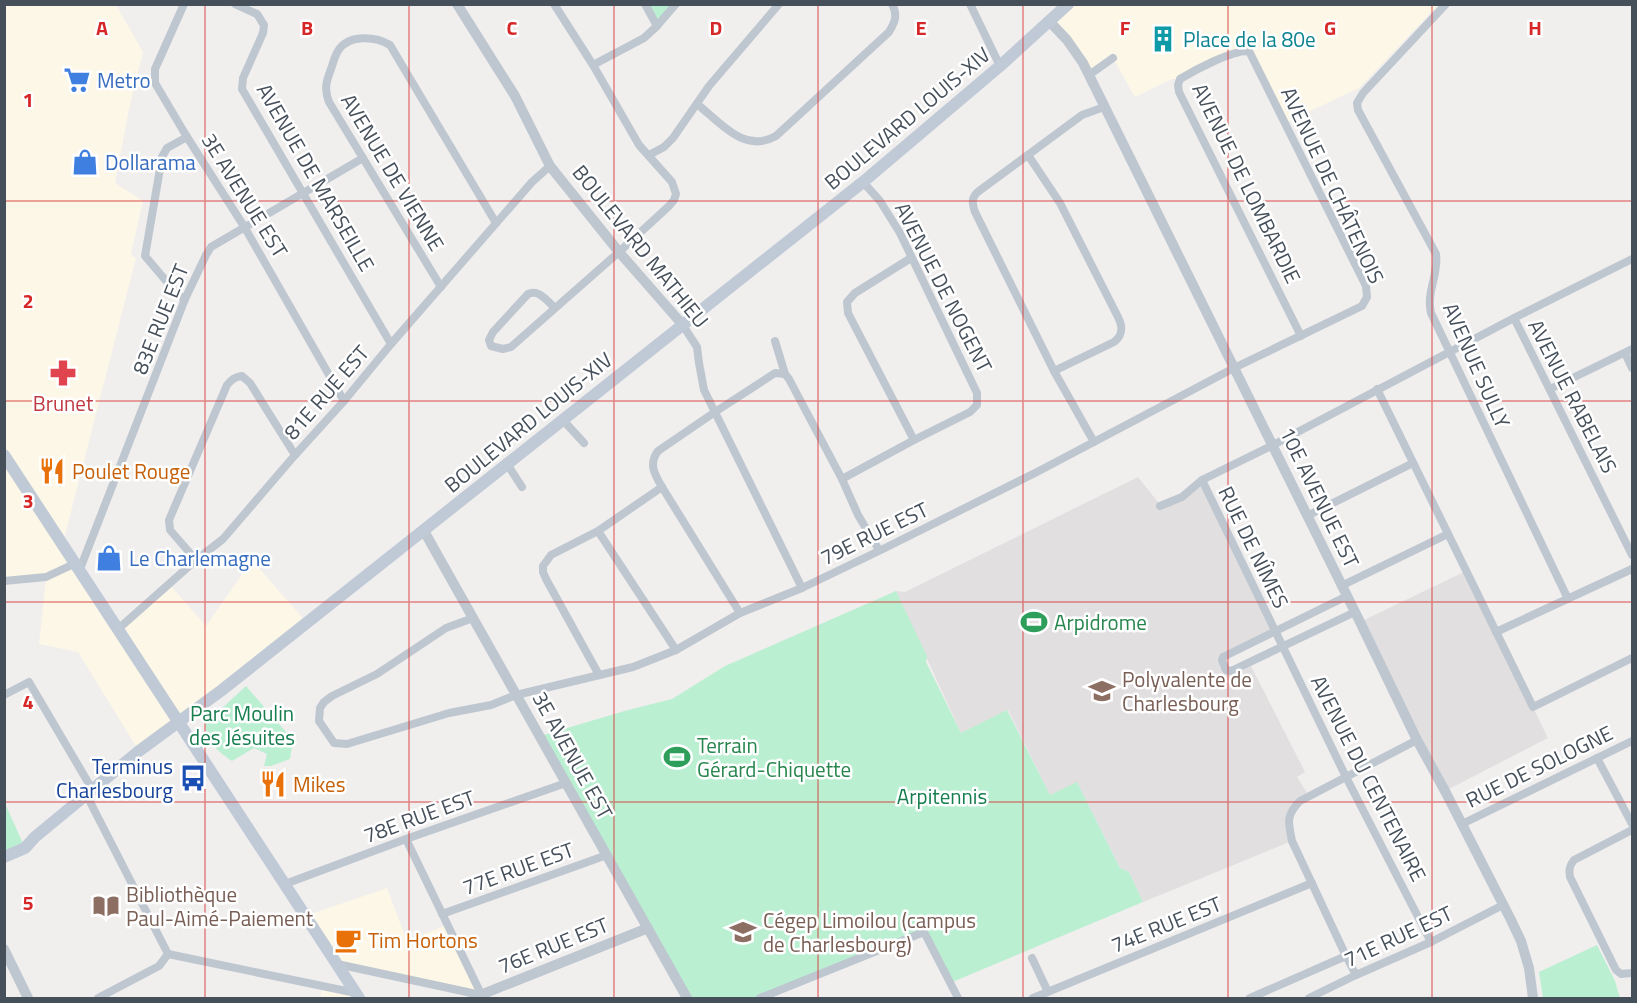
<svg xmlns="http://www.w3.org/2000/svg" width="1637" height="1003" font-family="'Titillium Web',sans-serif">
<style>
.commercial{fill:#fcf7e6}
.education{fill:#e1dfe0}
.green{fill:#bbefd2}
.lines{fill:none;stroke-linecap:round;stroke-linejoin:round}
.minor{stroke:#bec7d0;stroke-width:8}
.tertiary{stroke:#bec7d0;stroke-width:10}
.secondary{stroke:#c0cad7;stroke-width:12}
.grid{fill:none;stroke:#d62828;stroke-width:1.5;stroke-opacity:0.55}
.labels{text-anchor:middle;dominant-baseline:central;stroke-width:5;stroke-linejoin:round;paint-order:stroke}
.culture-label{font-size:21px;fill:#0d838f;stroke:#fff;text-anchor:start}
.shop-label{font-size:21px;fill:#366cbe;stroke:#fff;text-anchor:start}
.street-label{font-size:21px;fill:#46505b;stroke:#fff}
.health-label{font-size:21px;fill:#be3a42;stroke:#fff}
.food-label{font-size:21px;fill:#c56008;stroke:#fff;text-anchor:start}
.leisure-label{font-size:21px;fill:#27864d;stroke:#fff;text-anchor:start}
.education-label{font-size:21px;fill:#785e54;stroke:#fff;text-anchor:start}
.park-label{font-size:21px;fill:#167d4e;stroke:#fff}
.transit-label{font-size:21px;fill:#164399;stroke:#fff;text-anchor:end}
.grid-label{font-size:20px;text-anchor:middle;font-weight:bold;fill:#d62828;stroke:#fff;stroke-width:5;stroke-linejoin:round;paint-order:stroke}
</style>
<rect width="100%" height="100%" fill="#f1eeee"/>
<g class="commercial">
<path d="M1068 4 1438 5 1359 88 1285 123 1248 51 1180 79H1172L1135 97 1113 58 1089 75 1050 22Z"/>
<path d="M5 5H116L143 52 129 109 115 183 143 201 131 253 133 257 136 258 63 543 117 629 169 584 206 626 252 560 307 623 139 751 78 652 39 644 46 578 5 581Z"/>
<path d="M387 888 407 941 447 925 482 995 337 964 305 916Z"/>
<path d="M322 986 359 998H320Z"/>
</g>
<g class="education">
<path d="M1138 477 1161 506 1202 480 1275 631 1224 657 1226 670 1249 662 1305 772 1297 777 1309 796 1291 810 1292 841 1143 902 1129 872 1120 868 1077 783 1050 795 1008 710 961 733 896 591 905 592Z"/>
<path d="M1466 571 1548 738 1445 791 1360 622Z"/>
</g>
<g class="green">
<path d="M645 5H676L657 26Z"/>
<path d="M896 591 927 656 926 662 961 733 1007 710 1050 795 1077 782 1120 868 1129 872 1143 902 950 983 923 932 760 998H687L540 736 628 710 672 699 725 666Z"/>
<path d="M246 686 293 740 290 759 271 766H264L267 754 254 748 232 761C216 750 208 743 205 724Z"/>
<path d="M4 801 25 848 5 857Z"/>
<path d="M1597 945 1615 981 1620 998H1543L1539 972Z"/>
</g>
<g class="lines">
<g class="minor">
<path d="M184 4 155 69V83L187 137 245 228 344 401"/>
<path d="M235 4 257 14 264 25 263 33 243 78 242 89 391 344"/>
<path d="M554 4 593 65 639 145 672 182 676 194 674 200 669 206 619 252 511 347 503 349 491 346 489 340 493 332 528 294C539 289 547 301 555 308"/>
<path d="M645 4 657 26"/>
<path d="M970 4 1000 66"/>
<path d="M1446 4 1363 93 1357 103 1358 110 1436 254C1439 275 1426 291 1431 313L1568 599"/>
<path d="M593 65 644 38 657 26 676 4"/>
<path d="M1089 75 1113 58"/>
<path d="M697 104C721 123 744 154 776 136L889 32C895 22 898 15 892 4"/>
<path d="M649 155 664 147 673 138 709 86 779 4"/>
<path d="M1028 155 1060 203 1118 317C1123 327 1123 335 1114 342L1054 371"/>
<path d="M911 258 855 293 847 302 848 313 914 440"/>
<path d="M441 287 329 102C324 89 326 82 331 69 333 64 334 57 338 51 348 34 375 36 390 45L496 223"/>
<path d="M185 299 178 295 145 256 162 157 167 148 187 137"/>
<path d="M1514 318 1632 555"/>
<path d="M682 324 697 347 699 363 704 390 802 588"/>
<path d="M775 341 785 374"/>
<path d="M1625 353 1632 368"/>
<path d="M1377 389 1533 707 1632 658"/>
<path d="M1550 389 1632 349"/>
<path d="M562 419 584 443"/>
<path d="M1094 442 1054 371 975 212C972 203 971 197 979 191L1082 115 1104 107"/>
<path d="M507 464 522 487"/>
<path d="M842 479 914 440 970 412 977 405V393L900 233 880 201 863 182"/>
<path d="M1202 480 1346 777 1431 942"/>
<path d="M1160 506 1182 497 1202 480 1273 445 1514 318 1632 259"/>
<path d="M1307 516 1413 463"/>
<path d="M598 531 676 650"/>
<path d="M196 560 170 530 169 520 227 385C232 379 235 377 242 376L250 383 295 455"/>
<path d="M80 569 185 299 206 255 211 247 363 158"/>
<path d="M4 581 46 577 76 563"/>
<path d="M1341 586 1448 534"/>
<path d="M1347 596 1223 657 1222 660 1226 670 1231 671 1355 612"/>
<path d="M740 613 662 487C655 475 648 464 658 451L715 412 775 373 785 374 789 379 842 479 858 515 879 550"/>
<path d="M473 618 446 628 377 674 332 696 324 702 320 708 319 721 334 743 347 744 449 713 491 705 516 695 633 667 676 650 740 613 802 588 883 549 1037 472 1234 368 1362 306 1367 297 1366 286 1249 51C1232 50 1195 70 1180 79L1178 85 1179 92 1301 336"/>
<path d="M117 630 196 560 223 539 295 455 344 401 391 344 532 182 550 166"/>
<path d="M1496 632 1632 569"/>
<path d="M599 675 546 579 543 572V566L551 555 598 531 662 487"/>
<path d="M4 695 29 682 92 789"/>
<path d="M1597 758 1632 824"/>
<path d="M86 794 168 954 159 966 98 998"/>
<path d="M1462 824 1632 741"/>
<path d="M1632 830 1574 860C1569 866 1569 870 1570 877L1616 970 1621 974 1632 973"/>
<path d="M406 839 483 998"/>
<path d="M285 884 406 839 566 783"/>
<path d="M442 914 607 855"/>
<path d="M168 954 356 993"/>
<path d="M1032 958 1048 992"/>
<path d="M337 964 481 995"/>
<path d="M1356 975 1346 956 1292 841C1288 822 1286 815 1300 801L1417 740"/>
<path d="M760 998 924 932 958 998"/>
<path d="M1033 998 1312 883"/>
<path d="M1250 998 1346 956"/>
<path d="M1309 998 1356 975 1431 942 1503 905"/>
</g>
<g class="tertiary">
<path d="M457 4 515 96 550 166 619 252 682 324"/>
<path d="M1050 22 1067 40 1083 63 1360 622 1417 740 1445 791 1510 918 1521 941 1529 968 1533 998"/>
<path d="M424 531 687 998"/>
<path d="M4 949 28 998"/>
<path d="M473 998 648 928"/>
</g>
<g class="secondary">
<path d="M4 455 359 998"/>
<path d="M4 857 25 848 35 837 139 751 222 690 863 182 1000 66 1068 4"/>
</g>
</g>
<path class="grid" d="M205 4V998M409 4V998M614 4V998M818 4V998M1023 4V998M1228 4V998M1432 4V998M4 201H1632M4 401H1632M4 602H1632M4 802H1632"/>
<defs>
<g id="building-bare" transform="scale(2.07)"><path d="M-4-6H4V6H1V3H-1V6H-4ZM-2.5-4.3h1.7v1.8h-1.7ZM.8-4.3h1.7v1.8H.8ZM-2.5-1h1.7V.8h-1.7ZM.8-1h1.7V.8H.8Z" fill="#0f9aa8" stroke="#fff" stroke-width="2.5" paint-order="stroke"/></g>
<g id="supermarket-bare" transform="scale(2.07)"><path d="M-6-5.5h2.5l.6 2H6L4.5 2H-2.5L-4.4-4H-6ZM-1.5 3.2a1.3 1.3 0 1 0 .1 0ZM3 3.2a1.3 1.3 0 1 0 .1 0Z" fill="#3f7fe0" stroke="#fff" stroke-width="2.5" paint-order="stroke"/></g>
<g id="shop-bare" transform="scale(2.07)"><path d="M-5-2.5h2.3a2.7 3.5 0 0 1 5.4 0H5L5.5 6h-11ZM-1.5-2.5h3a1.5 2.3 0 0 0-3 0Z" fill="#3f7fe0" stroke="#fff" stroke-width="2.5" paint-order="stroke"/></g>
<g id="pharmacy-bare" transform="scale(2.07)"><path d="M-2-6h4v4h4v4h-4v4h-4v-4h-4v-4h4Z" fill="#e0444e" stroke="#fff" stroke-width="2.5" paint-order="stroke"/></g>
<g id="restaurant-bare" transform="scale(2.07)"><path d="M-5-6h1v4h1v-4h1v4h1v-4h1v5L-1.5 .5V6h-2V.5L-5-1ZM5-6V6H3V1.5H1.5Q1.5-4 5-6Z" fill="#e8710a" stroke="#fff" stroke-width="2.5" paint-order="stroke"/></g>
<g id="stadium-bare" transform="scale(2.07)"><path d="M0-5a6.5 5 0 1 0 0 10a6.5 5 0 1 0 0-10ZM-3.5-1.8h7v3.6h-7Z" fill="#2e9e5b" stroke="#fff" stroke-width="2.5" paint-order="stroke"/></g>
<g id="school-bare" transform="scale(2.07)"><path d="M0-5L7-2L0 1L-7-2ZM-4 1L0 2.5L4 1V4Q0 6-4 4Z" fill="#8d6e63" stroke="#fff" stroke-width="2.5" paint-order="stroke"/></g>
<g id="bus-bare" transform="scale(2.07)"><path d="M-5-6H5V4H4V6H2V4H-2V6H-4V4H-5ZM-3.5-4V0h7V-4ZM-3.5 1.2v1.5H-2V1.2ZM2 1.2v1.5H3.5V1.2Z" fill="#1a4fb4" stroke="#fff" stroke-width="2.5" paint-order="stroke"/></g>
<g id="library-bare" transform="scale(2.07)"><path d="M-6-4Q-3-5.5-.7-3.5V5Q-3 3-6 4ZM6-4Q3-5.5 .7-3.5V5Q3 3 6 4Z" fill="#8d6e63" stroke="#fff" stroke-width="2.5" paint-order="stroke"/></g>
<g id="university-bare" transform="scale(2.07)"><path d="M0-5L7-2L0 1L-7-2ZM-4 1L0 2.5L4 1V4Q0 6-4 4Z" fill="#8d6e63" stroke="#fff" stroke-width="2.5" paint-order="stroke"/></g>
<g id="cafe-bare" transform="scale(2.07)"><path d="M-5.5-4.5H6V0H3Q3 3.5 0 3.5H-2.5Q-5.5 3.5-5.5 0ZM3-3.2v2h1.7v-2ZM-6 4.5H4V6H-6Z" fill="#e8710a" stroke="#fff" stroke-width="2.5" paint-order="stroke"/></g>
</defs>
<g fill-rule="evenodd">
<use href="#building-bare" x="1163" y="39"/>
<use href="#supermarket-bare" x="77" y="80"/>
<use href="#shop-bare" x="85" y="162"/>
<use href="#pharmacy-bare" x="63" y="373"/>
<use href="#restaurant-bare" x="52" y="471"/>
<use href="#shop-bare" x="109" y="558"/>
<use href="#stadium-bare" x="1034" y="622"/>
<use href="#school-bare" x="1102" y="691"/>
<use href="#stadium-bare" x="677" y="757"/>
<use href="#bus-bare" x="193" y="778"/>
<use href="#restaurant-bare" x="273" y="784"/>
<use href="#library-bare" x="106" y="906"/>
<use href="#university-bare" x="743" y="932"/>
<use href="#cafe-bare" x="348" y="940"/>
</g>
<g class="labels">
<g class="culture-label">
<text x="1183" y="39">Place de la 80e</text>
</g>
<g class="shop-label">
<text x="97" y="80">Metro</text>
<text x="105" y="162">Dollarama</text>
<text x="129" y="558">Le Charlemagne</text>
</g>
<g class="street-label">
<text transform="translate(907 118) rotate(-40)">BOULEVARD LOUIS-XIV</text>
<text transform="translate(393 172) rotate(59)">AVENUE DE VIENNE</text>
<text transform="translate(316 177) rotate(60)">AVENUE DE MARSEILLE</text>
<text transform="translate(1247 183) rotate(64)">AVENUE DE LOMBARDIE</text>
<text transform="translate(1333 185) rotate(65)">AVENUE DE CHÂTENOIS</text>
<text transform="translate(245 195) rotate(58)">3E AVENUE EST</text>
<text transform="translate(641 246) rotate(51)">BOULEVARD MATHIEU</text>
<text transform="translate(944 287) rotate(63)">AVENUE DE NOGENT</text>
<text transform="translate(160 319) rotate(-68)">83E RUE EST</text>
<text transform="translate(1477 365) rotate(66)">AVENUE SULLY</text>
<text transform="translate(326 392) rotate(-49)">81E RUE EST</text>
<text transform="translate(1573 396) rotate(63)">AVENUE RABELAIS</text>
<text transform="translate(528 422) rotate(-39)">BOULEVARD LOUIS-XIV</text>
<text transform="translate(1320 497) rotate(64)">10E AVENUE EST</text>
<text transform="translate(874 533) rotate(-26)">79E RUE EST</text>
<text transform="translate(1254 547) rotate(64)">RUE DE NÎMES</text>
<text transform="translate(573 755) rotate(61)">3E AVENUE EST</text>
<text transform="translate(1539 766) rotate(-26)">RUE DE SOLOGNE</text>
<text transform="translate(1369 778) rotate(63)">AVENUE DU CENTENAIRE</text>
<text transform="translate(419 816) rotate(-20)">78E RUE EST</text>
<text transform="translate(518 868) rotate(-20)">77E RUE EST</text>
<text transform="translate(1166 924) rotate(-22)">74E RUE EST</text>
<text transform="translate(1398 936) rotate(-25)">71E RUE EST</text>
<text transform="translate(553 945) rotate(-22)">76E RUE EST</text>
</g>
<g class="health-label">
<text x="63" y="403">Brunet</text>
</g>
<g class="food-label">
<text x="72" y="471">Poulet Rouge</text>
<text x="293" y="784">Mikes</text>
<text x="368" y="940">Tim Hortons</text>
</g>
<g class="leisure-label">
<text x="1054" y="622">Arpidrome</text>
<text x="697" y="745">Terrain<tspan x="697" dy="24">Gérard-Chiquette</tspan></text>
</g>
<g class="education-label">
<text x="1122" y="679">Polyvalente de<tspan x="1122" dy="24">Charlesbourg</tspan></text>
<text x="126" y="894">Bibliothèque<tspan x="126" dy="24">Paul-Aimé-Paiement</tspan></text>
<text x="763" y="920">Cégep Limoilou (campus<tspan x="763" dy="24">de Charlesbourg)</tspan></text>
</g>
<g class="park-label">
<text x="242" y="713">Parc Moulin<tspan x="242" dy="24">des Jésuites</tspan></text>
<text x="942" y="796">Arpitennis</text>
</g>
<g class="transit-label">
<text x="173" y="766">Terminus<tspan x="173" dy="24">Charlesbourg</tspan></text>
</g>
</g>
<g class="grid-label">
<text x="102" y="35">A</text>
<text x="307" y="35">B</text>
<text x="512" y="35">C</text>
<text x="716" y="35">D</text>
<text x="921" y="35">E</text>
<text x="1125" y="35">F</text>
<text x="1330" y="35">G</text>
<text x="1535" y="35">H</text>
<text x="28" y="107">1</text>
<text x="28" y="308">2</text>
<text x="28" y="508">3</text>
<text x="28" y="709">4</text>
<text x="28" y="910">5</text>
</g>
<rect width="1637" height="1003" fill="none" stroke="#46505b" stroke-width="12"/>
</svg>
